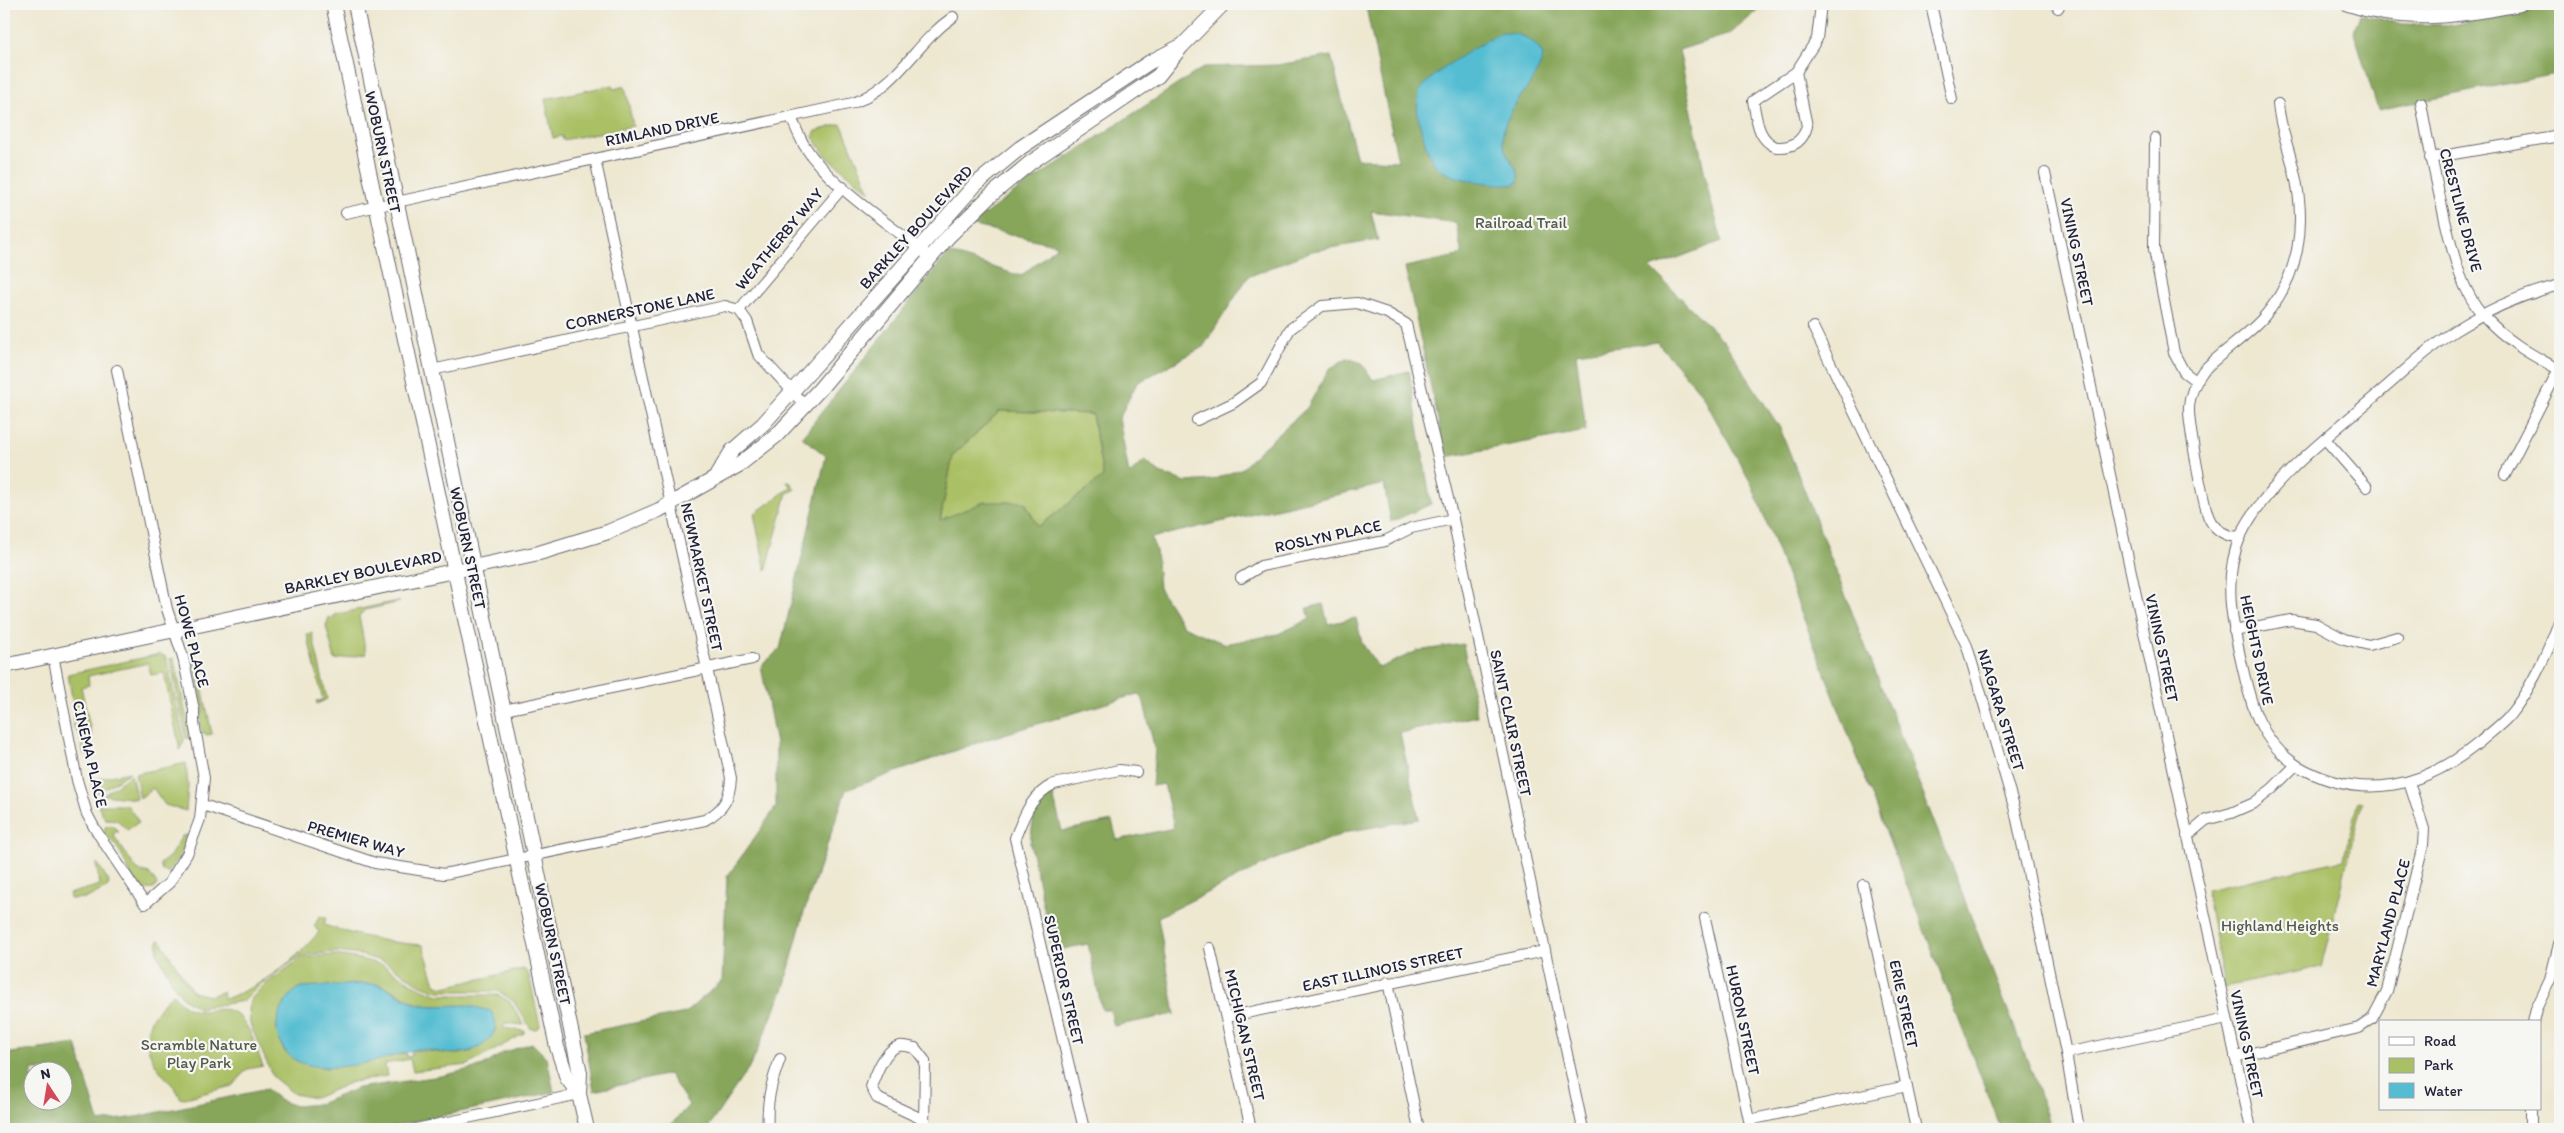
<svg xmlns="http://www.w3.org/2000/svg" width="2564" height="1133" font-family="Itim,sans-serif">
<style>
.green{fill:#aac065;stroke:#667150;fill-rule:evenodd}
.forest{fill:#87a65a;stroke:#54644a;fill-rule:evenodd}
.water{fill:#55bdd2;stroke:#3c7086}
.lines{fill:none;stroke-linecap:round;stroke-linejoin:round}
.street-casing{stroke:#696770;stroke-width:12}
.secondary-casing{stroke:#696770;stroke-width:16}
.street{stroke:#fff;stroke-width:10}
.secondary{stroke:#fff;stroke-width:14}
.labels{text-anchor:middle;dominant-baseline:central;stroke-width:4.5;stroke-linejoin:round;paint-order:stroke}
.street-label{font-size:16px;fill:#22223b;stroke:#f6f6f2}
.park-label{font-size:16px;fill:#52594a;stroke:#f6f6f2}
</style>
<rect width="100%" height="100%" fill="#f6f6f2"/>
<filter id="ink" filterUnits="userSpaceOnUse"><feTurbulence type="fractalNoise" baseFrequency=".02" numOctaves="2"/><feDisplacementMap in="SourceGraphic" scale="10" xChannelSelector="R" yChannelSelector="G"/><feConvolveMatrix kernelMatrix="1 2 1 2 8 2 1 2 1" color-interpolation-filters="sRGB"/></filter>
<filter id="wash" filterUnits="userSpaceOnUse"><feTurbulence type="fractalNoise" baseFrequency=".0096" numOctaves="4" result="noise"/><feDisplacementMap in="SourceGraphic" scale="20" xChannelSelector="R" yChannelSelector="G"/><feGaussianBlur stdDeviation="1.12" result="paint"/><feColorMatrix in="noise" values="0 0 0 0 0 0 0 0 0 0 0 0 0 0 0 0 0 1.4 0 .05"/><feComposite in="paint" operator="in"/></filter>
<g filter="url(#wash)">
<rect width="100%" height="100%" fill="#eee8d1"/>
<g class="green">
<path d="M613 85 614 89 625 86 633 126 563 140 562 136 553 138 545 99Z"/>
<path d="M841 124 844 130 870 192 827 157 813 137 816 131Z"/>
<path d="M1000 411 1092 414 1103 477 1038 527 1025 502 940 521 953 455Z"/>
<path d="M786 481 791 483 795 490 787 493 766 571 754 514 791 487Z"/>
<path d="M392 602H400L365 610 359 616 366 654 335 660 326 626 329 617 334 618V615Z"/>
<path d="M312 633 327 699 317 704 316 701 323 700 307 634Z"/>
<path d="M195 653 212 734 207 735 202 732 200 721 203 710 192 656Z"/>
<path d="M160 654 166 657 184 740 180 750 164 673 151 675 148 663 88 676 89 685 81 687 92 736 89 737 93 754 84 755 80 736 73 726 74 709 68 674Z"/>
<path d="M170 658 174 659 191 738H186Z"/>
<path d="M186 763 188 786 186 811 165 805 153 788 140 798 135 774Z"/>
<path d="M130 772 95 795 91 780Z"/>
<path d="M131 775 137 799 103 795Z"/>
<path d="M2358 801 2362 802 2321 967 2224 987 2206 890 2343 860Z"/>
<path d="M98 805H127L139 822 127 830 117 820 105 819Z"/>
<path d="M112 825 119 832H114V836L137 870 149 873 157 884 155 888C134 897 127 862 119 850 115 843 108 840 104 833L105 827Z"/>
<path d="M188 835 181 854 169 872 162 871 160 864 170 856 182 836Z"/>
<path d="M96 864H98L109 882 108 887 87 898 70 899 69 894 100 885Z"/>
<path d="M320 916 326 918 324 925C357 936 389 943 423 945L435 984 444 987 524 969 529 975 540 1026 536 1029H531L513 1001 498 991H437L421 985 385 962 361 955 336 952 302 955 262 983 244 1001 199 1008 184 999 175 987 157 953 158 941 160 940 193 992 209 996 222 992 225 999C263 985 294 962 319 932L314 926Z"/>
<path d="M336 955 360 959 383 965 418 987 438 995H498L510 1002 524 1025 505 1023 503 1028 525 1031 523 1034 468 1065 413 1071 410 1059 385 1064 387 1076 352 1082 315 1098 294 1094 273 1077 250 1024 249 1006 252 998 263 986 303 957ZM358 984C374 984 384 985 398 993 405 997 411 1002 419 1004 444 1010 469 1001 493 1014L495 1031 472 1051 459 1054 415 1050 411 1051 412 1056 407 1057 406 1053 326 1068 285 1052C271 1025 277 1023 289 998Z"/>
<path d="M173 994C198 1027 216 999 236 1014 251 1025 256 1050 263 1066L247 1069 232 1086 181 1099C176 1086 166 1080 158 1068 137 1038 148 1015 173 994Z"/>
</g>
<g class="forest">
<path d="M1363 4H1756V12L1730 34 1679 50 1709 194 1722 241 1651 268 1724 341 1780 428 2033 1075 2051 1129H2001L1752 485 1701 393 1657 342 1576 353 1586 431 1446 457 1405 267 1462 255 1456 223 1371 211 1378 240 1312 251 1248 277 1203 347 1137 383 1119 418 1129 474 1145 461 1160 473 1186 482 1212 480 1243 468 1257 453 1307 408 1329 369 1347 358 1362 363 1373 380 1409 371 1431 504 1391 522 1384 484 1151 538 1156 550 1159 588 1183 626 1225 644 1278 634 1310 619 1307 608 1323 604 1328 624 1356 618 1362 643 1379 668 1417 651 1463 644 1477 716 1400 733 1419 819 1351 831 1273 860 1158 917 1175 1014 1114 1026 1110 1010H1102L1088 944 1053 951 1030 843 1034 814 1052 791 1062 831 1112 821 1117 840 1174 828 1164 784 1152 786 1155 750 1143 699 1137 694 988 739 846 790 804 912 784 988 752 1063 707 1129H667L689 1105 669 1074 594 1091 584 1033 685 1013 722 981 727 877 776 807V744L761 666 780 649 826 456 802 437 948 253 1021 276 1058 245 970 225 1022 187 1204 67 1277 65 1331 56 1357 159 1398 161 1366 7ZM1000 411 1092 414 1103 477 1038 527 1025 502H984L940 520 953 455Z"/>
<path d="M2560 4V73L2378 110 2354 32 2360 14 2402 24 2452 25Z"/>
<path d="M532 1043 547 1058 554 1092 380 1129H4V1054L76 1044 99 1122 136 1117 267 1089 279 1100 296 1106 319 1104 358 1088 441 1076 483 1066 503 1053ZM62 1070V1100H32V1070Z"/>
</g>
<g class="water">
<path d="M1501 33C1520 33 1532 37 1543 55 1539 81 1511 101 1504 129 1497 154 1523 168 1518 182L1512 185C1491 183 1450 182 1435 165 1427 155 1425 140 1421 129 1418 118 1415 102 1420 91 1429 74 1482 42 1501 33Z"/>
<path d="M358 984H379L416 1004 432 1006 466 1005 491 1011C495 1016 497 1026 494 1032 485 1050 462 1056 444 1053 434 1052 424 1047 414 1050 381 1060 302 1085 282 1046 278 1038 276 1032 277 1024 278 1010 289 993 301 987Z"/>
</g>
</g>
<g filter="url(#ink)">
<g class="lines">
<g class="street-casing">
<g id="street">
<path d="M1931 4 1952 99"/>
<path d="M2058 8 2060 4"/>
<path d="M1796 72 1807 126C1803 142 1792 148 1776 147 1757 139 1757 119 1753 101Z"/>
<path d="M1796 72 1817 39 1821 4"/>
<path d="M2421 103C2428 143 2436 181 2445 220 2453 252 2460 289 2483 315 2505 340 2531 355 2560 370"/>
<path d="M791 117C795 126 799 136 804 145 832 190 891 224 931 258"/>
<path d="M2155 138 2154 249 2174 353 2184 372 2196 381"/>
<path d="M2430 158 2560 136"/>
<path d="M2045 173 2251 1129"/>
<path d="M346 213 853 103C900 85 914 44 953 17"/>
<path d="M739 310 843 187"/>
<path d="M1813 327 1967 646 2015 810 2066 1053 2079 1129"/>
<path d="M432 370 725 306 739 310 747 321 758 354 805 405"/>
<path d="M1197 420 1233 403 1261 383 1290 329 1322 306 1357 303 1387 313 1406 324 1453 519 1583 1129"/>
<path d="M2325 439 2367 487"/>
<path d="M2505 475 2559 369"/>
<path d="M2241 536C2228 539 2214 529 2209 518 2203 504 2188 423 2189 407 2190 394 2195 382 2203 371 2221 352 2245 338 2263 318 2300 276 2307 224 2294 171 2289 148 2280 128 2278 104"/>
<path d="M1241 578 1261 566 1385 541 1411 528 1453 519"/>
<path d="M2234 631 2291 620 2316 624 2344 639 2369 645 2397 637"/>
<path d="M53 655 77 780 87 814 95 829 145 904 169 883 187 854 200 819 204 778 194 723V710L183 657 167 609 117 370"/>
<path d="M504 710 752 659"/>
<path d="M2296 765C2260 740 2251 706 2242 665 2232 622 2222 578 2241 535 2267 481 2335 431 2380 392 2405 371 2429 347 2456 330 2489 309 2523 294 2560 285"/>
<path d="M203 805 375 863 444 874 705 820C723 810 730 799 731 778L595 159"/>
<path d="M2187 836 2206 820 2231 813 2254 803 2272 789 2296 765C2361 803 2425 788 2481 741 2490 733 2501 725 2509 716 2532 688 2548 652 2560 619"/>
<path d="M1863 885 1916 1129"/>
<path d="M1705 918 1751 1129"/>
<path d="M1210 948 1251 1129"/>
<path d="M1388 982 1419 1129"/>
<path d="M1227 1017 1545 951"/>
<path d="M2533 1022 2536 1009 2550 980 2560 940"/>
<path d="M2066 1053 2227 1019"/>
<path d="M2235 1057 2359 1028 2372 1019 2387 991 2423 845 2424 829 2409 782"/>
<path d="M2531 1109V1129"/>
<path d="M924 1120 877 1098 871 1087C876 1074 884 1050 899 1046 903 1045 910 1047 915 1048L925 1061 924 1129"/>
<path d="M1749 1120 1907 1086"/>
<path d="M416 1129 579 1094"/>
<path d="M768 1129C766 1103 771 1083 780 1059"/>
<path d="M1084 1129 1015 838C1024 816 1031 795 1054 784L1119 770 1136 772"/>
</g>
</g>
<g class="secondary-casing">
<g id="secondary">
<path d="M333 4 557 1047 567 1078 579 1094"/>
<path d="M355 4 580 1073 579 1094 587 1129"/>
<path d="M2348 4C2406 24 2461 16 2520 4"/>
<path d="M717 475 732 451 763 424 805 377 975 185 1020 148 1150 62 1179 47"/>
<path d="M4 666 539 553 608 532 659 510 739 465 776 436 819 390 948 237 990 196 1030 163 1158 76 1182 46 1223 4"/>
</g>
</g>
<use href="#street" class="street"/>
<use href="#secondary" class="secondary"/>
</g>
</g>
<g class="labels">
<g class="street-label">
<text transform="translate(662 129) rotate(-12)">RIMLAND DRIVE</text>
<text transform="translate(383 152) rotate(78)">WOBURN STREET</text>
<text transform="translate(2461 210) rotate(75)">CRESTLINE DRIVE</text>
<text transform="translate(916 227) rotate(-48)">BARKLEY BOULEVARD</text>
<text transform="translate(779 239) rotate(-50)">WEATHERBY WAY</text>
<text transform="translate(2077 252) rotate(78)">VINING STREET</text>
<text transform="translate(640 309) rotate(-12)">CORNERSTONE LANE</text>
<text transform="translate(1328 536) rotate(-12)">ROSLYN PLACE</text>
<text transform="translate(468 548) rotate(78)">WOBURN STREET</text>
<text transform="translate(363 572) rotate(-12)">BARKLEY BOULEVARD</text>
<text transform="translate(702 577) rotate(78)">NEWMARKET STREET</text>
<text transform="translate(192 641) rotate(75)">HOWE PLACE</text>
<text transform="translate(2162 648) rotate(78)">VINING STREET</text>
<text transform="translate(2257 650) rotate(78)">HEIGHTS DRIVE</text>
<text transform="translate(2001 710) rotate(73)">NIAGARA STREET</text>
<text transform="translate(1511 723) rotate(78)">SAINT CLAIR STREET</text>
<text transform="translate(90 754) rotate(77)">CINEMA PLACE</text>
<text transform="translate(356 839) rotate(16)">PREMIER WAY</text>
<text transform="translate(2388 923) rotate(-75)">MARYLAND PLACE</text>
<text transform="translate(553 944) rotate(78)">WOBURN STREET</text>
<text transform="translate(1383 969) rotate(-12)">EAST ILLINOIS STREET</text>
<text transform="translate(1064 980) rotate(77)">SUPERIOR STREET</text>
<text transform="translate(1904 1004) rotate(78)">ERIE STREET</text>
<text transform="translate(1743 1020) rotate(78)">HURON STREET</text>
<text transform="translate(1245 1035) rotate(77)">MICHIGAN STREET</text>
<text transform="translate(2247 1044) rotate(78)">VINING STREET</text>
</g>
<g class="park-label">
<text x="1521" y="222">Railroad Trail</text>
<text x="2280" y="925">Highland Heights</text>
<text x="199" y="1044">Scramble Nature<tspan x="199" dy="18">Play Park</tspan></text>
</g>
</g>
<rect width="2564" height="1133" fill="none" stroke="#f6f6f2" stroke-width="20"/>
<rect x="2379" y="1020" width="162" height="90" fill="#f6f6f2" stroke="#a1a1a9"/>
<rect x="2389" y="1037" width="25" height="8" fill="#ffffff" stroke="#a1a1a9"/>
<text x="2424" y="1046" font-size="15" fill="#22223b">Road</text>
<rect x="2389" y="1058" width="25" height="15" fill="#aac065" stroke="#a1a1a9"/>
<text x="2424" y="1070" font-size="15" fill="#22223b">Park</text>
<rect x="2389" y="1083" width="25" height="15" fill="#55bdd2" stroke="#a1a1a9"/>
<text x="2424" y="1096" font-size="15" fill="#22223b">Water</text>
<g transform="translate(48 1086) rotate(348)"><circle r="24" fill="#f6f6f2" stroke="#a1a1a9"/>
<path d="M0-4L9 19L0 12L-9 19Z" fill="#d1495b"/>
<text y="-8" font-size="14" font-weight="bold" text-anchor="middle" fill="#22223b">N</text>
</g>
</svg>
